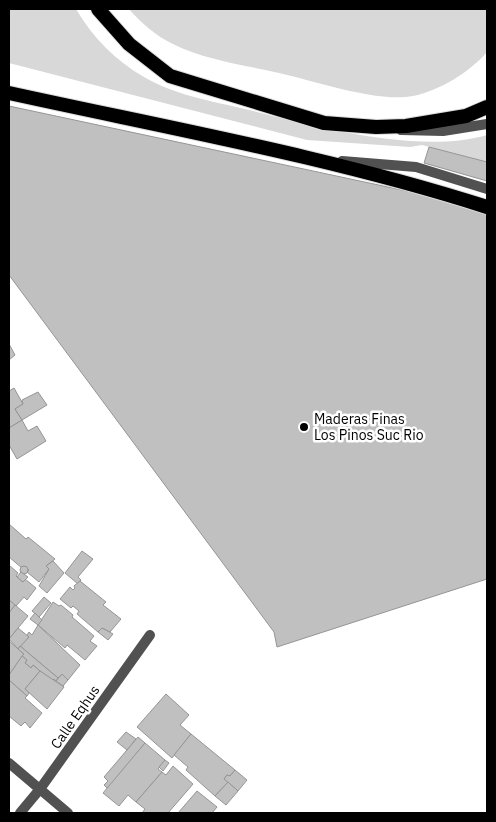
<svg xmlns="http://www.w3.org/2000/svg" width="496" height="822" font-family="'IBM Plex Sans',sans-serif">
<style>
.green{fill:#d8d8d8}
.building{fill:#c0c0c0;stroke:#959595}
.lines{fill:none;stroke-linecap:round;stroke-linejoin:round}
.trunk-casing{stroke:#dbdbdb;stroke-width:16}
.service{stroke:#515151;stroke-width:10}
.minor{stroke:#515151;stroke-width:10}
.trunk{stroke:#000;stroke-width:14}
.poi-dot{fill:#000;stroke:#fff;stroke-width:2}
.labels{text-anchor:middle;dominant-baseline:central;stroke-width:5;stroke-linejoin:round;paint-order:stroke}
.poi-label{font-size:14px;fill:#000;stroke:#fff;text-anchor:start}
.street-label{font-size:14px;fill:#000;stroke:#fff}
</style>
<rect width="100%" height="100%" fill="#fff"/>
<g class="green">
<path d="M9 9H76C93 38 115 60 144 77 175 95 211 101 245 109 313 126 419 155 487 135V162L422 145 410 147 307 140 9 63Z"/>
<path d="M129 9H487V52C470 72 439 91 413 96 378 103 315 81 279 73 244 65 205 60 173 44 156 36 141 23 129 9Z"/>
</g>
<g class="building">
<path d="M9 106 430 196 487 214V579L277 647 274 632 9 275Z"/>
<path d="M429 147 487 162V181L424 163Z"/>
<path d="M9 344 15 355 9 360Z"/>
<path d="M14 388 23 404 15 409 22 420 9 428V391Z"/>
<path d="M38 392 47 405 22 420 15 409 23 404 22 400Z"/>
<path d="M22 420 28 431 37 426 46 441 17 459 9 445V428Z"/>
<path d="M9 524 26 539 28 537 55 559 46 566 49 569 39 582 27 572 29 570 23 566 22 568 9 557Z"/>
<path d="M82 551 93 559 78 577 81 580 78 584 65 573Z"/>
<path d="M53 561 64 573 47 593 39 586 49 569 46 566Z"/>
<path d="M9 565 18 573 16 576 23 582 25 579 36 588 27 600 24 597 16 606 9 600Z"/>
<circle cx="24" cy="570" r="4"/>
<path d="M21 572 28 577 23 582 17 577Z"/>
<path d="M80 581 106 602 103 605 121 619 110 632 102 628 98 632 77 614 79 611 73 606 71 608 60 599 70 587 73 590 75 588 74 586Z"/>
<path d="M44 597 51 603 39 617 32 611Z"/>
<path d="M9 600 15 605 9 613Z"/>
<path d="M53 602 59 606 61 605 73 615 72 617 94 636 90 641 97 646 85 660 67 645 65 648 38 625Z"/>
<path d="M15 605 28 616 9 639V613Z"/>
<path d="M35 613 42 620 38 625 30 619Z"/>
<path d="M38 625 80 665 68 680 62 674 58 678 20 646 29 637 27 635 29 632 32 635Z"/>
<path d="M18 628 29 637 18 649 9 639Z"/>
<path d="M102 628 113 634 108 640 98 632Z"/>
<path d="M9 641 24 654 9 675Z"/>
<path d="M20 646 58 678 56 681 54 679 52 681 33 665 31 668 25 663 27 660 22 656 24 654 18 649Z"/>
<path d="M22 656 27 660 25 663 31 668 33 665 40 671 25 689 29 693 27 696 9 680V675Z"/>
<path d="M40 671 64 687 47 709 25 689Z"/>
<path d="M62 674 68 680 63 686 56 681Z"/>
<path d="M9 680 27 696 25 698 42 713 30 728 25 722 21 726 9 716Z"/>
<path d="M166 694 189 715 180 725 191 734 172 758 137 727Z"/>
<path d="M126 732 136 739 127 750 117 742Z"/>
<path d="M191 734 235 770 230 776 227 775 224 779 228 782 215 796 186 770 188 767 174 755Z"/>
<path d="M138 737 145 743 108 789 104 785 108 781 104 777Z"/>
<path d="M145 743 165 760 158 769 162 772 136 802 128 795 119 806 103 793Z"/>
<path d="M165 760 169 763 163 771 159 767Z"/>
<path d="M173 766 193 784 168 813H142L145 809 136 802 162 772 166 775Z"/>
<path d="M235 770 247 780 238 791 224 779 227 775 230 776Z"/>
<path d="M228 782 238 791 226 805 215 796Z"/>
<path d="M197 791 217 807 212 813H178Z"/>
</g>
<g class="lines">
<g class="trunk-casing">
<g id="trunk">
<path d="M98 9 129 44 170 76 324 123 376 127 406 126 466 116 487 107"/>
<path d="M9 93C168 128 331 157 487 207"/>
</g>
</g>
<g class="service">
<path d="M401 130 443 131 487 124"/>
<path d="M342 161 416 167 487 189"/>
</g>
<g class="minor">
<path d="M9 763 68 813"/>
<path d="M20 813 40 789 150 635"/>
</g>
<use href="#trunk" class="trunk"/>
</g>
<circle class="poi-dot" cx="304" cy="427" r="5"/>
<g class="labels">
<g class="poi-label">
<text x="314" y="419">Maderas Finas<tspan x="314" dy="16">Los Pinos Suc Rio</tspan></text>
</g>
<g class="street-label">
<text transform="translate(75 717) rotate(-55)">Calle Eqhus</text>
</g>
</g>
<rect width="496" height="822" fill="none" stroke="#000000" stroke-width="20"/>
</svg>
